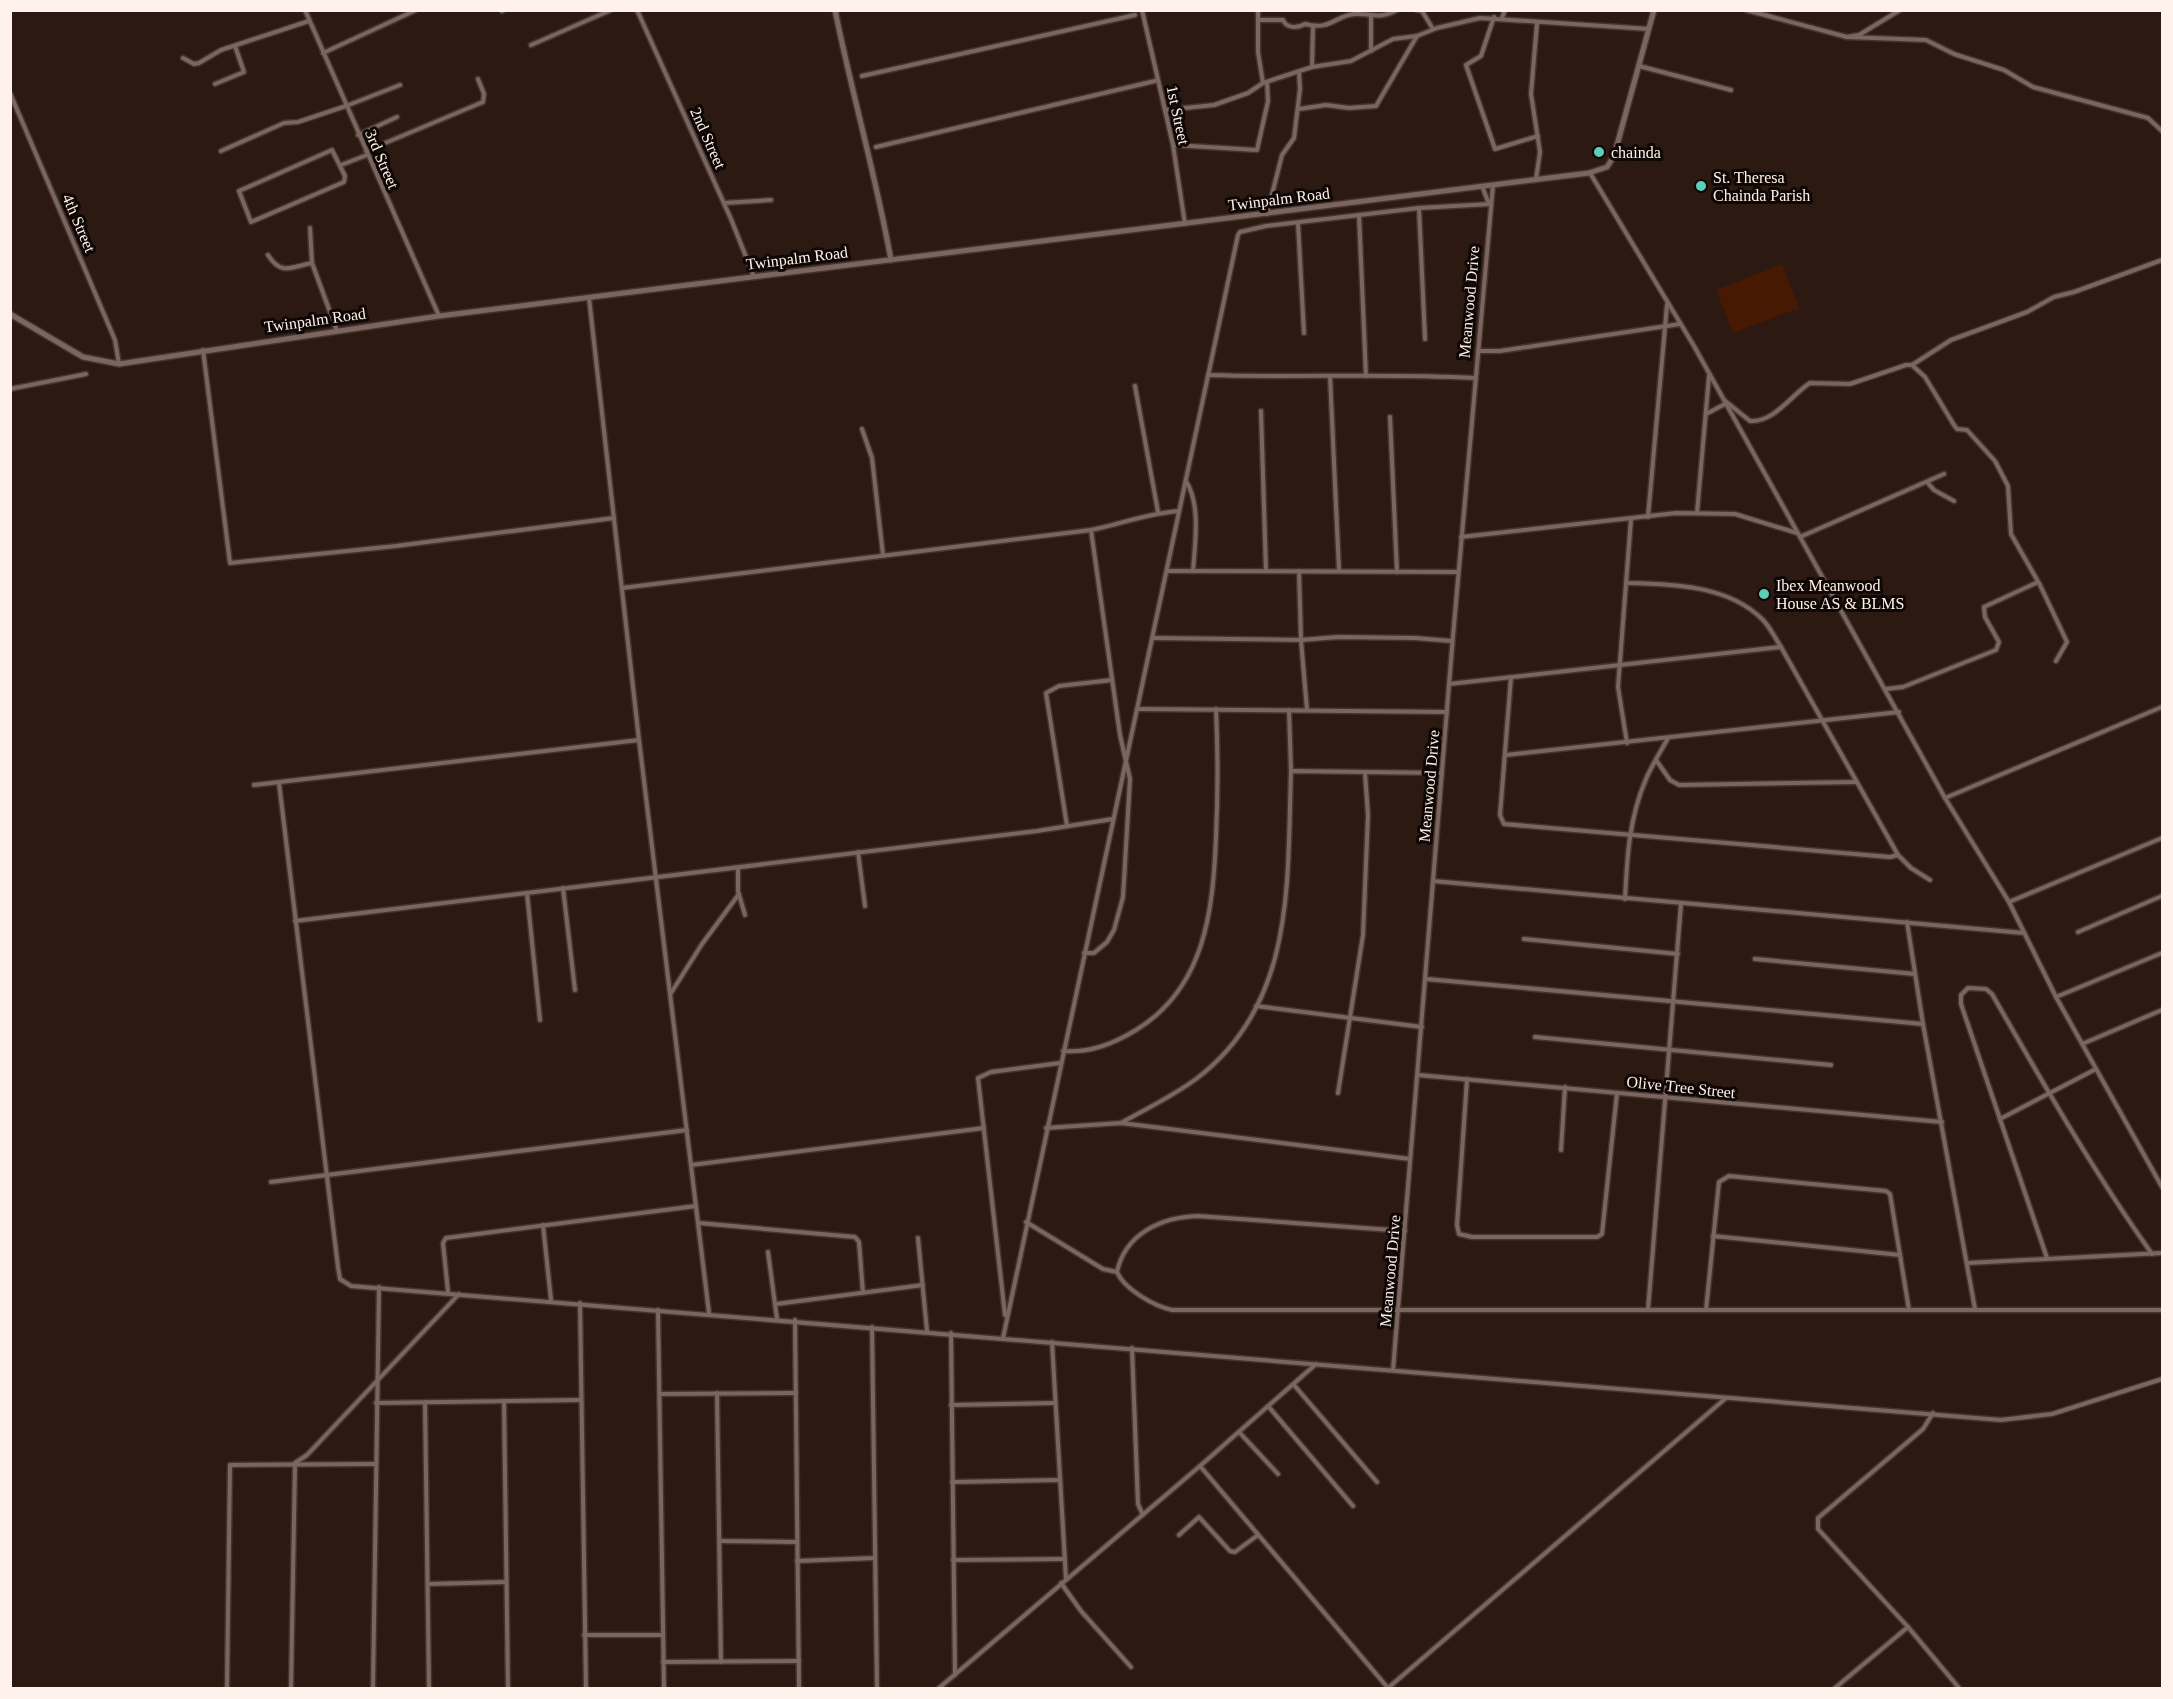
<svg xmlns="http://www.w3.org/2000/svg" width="2173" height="1699" font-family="'Times New Roman',serif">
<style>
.green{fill:#471902}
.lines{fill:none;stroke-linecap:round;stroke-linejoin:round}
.minor-casing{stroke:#423430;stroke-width:7}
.secondary-casing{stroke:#423430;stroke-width:8}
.minor{stroke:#7b655c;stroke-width:4}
.secondary{stroke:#7b655c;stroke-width:5}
.poi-dot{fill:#5dceb9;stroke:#0e0704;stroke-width:2}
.labels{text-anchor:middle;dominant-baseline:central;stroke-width:6;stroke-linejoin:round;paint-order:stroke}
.street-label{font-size:16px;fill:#fff2ec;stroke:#0e0704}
.poi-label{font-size:16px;fill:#fff2ec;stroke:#0e0704;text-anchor:start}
</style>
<rect width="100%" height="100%" fill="#2b1912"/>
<path class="green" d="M1782 264 1799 308 1733 333 1716 290Z"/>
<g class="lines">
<g class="minor-casing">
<g id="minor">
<path d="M305 10 439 316"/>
<path d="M637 10 731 219 754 277"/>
<path d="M1142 10 1173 145 1185 224"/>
<path d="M1258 10V52L1263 83"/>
<path d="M1417 10 1422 11 1433 29"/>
<path d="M1746 10 1847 37 1859 35 1900 10"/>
<path d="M502 11 503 10"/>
<path d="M1494 17 1481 56 1466 65 1495 149 1538 136"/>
<path d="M1502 18 1505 10"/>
<path d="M1259 20H1283C1287 29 1298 28 1305 24 1331 31 1336 15 1355 14 1374 13 1377 20 1397 10"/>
<path d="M1847 37 1926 40 1954 54 2004 70 2033 87 2148 118 2162 131"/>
<path d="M531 45 611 10"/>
<path d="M1371 51V16"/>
<path d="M323 53 416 10"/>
<path d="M183 58 194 64 199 63 221 50 309 21"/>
<path d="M1639 66 1731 90"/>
<path d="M1312 67 1313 26"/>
<path d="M862 76 1135 15"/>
<path d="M215 84 244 72 235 46"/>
<path d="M10 93 115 340 119 364"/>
<path d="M1299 109 1326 105 1349 108 1376 106 1417 36"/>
<path d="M1165 110 1214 105 1248 93 1263 83 1312 67 1351 61 1393 39 1417 36 1437 28 1480 18 1649 29"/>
<path d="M358 135 397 117"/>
<path d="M1173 145 1257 150 1268 101 1267 82"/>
<path d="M876 147 1155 81"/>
<path d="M332 150 345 176 344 182 251 222 239 191Z"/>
<path d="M221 151 284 123 298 122 346 106 400 85"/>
<path d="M366 151 483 102 484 94 478 79"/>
<path d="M341 165 367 155"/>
<path d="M1590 173 1694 346 1945 798 2009 902 2056 997 2162 1187"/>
<path d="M1536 179 1540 152 1531 94 1537 23"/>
<path d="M1482 186 1489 204"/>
<path d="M724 203 771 200"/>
<path d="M1419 208 1425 339"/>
<path d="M1267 214 1282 155 1294 138 1300 89 1299 72"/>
<path d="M1359 215 1366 376"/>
<path d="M1298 223 1304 333"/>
<path d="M310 228 312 263 337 331"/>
<path d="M268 255C281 276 291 267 312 263"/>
<path d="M589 298 639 740 709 1313"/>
<path d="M203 350 230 563 396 546 614 518"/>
<path d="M1478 351H1500L1680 324"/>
<path d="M1912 365 1925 377 1954 425 1957 429 1967 430 1995 461 2008 486 2011 534 2040 585 2067 642 2056 661"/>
<path d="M1208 375C1297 378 1386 373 1475 378"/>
<path d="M1330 376 1339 570"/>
<path d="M1135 386 1158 512"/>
<path d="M10 389 86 374"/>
<path d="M1724 400 1750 421C1774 423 1792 394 1810 383L1850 384 1906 365H1912L1951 340 2027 312 2054 297 2074 292 2162 260"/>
<path d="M1261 411 1266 571"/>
<path d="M1708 413 1725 404"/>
<path d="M1390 417 1397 572"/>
<path d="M862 429 872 458 883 555"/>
<path d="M1186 481C1201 505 1195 543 1193 571"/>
<path d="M1927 482 1934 490 1954 501"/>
<path d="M1697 513 1709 376"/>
<path d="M1648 517 1667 305"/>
<path d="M1461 537 1676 513 1735 514 1797 533"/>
<path d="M1800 537 1944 474"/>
<path d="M1167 571 1458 572"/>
<path d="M1299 571 1301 640 1307 710"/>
<path d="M1627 583C1672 584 1729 585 1763 620 1770 627 1775 638 1781 647"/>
<path d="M622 588 1091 530C1121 524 1148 513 1179 511"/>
<path d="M1153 638 1301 640 1338 637 1415 638 1452 641"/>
<path d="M1511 677 1500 815 1504 824 1890 857 1898 855"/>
<path d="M1449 684 1781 647 1898 855 1911 868 1930 880"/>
<path d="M1886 689 1903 687 1996 650 1999 642 1985 617 1984 607 2038 582"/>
<path d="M1137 709 1447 712"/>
<path d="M1289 710 1291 771"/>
<path d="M1627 743 1618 687 1631 519"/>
<path d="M1506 755 1899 712"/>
<path d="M1656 760 1670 780 1679 785 1856 782"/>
<path d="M279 783 338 1267 340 1279 351 1286 2001 1420 2052 1414 2162 1379"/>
<path d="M254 785 639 740"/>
<path d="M1945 798 2162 707"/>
<path d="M1067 826 1046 693 1059 686 1112 680"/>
<path d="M858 852 865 906"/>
<path d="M738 868V891L745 915"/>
<path d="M1433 881 2024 933"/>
<path d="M563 888 575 990"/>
<path d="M527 893 540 1020"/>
<path d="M1625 899C1627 858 1629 818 1646 779 1652 765 1661 751 1668 738"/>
<path d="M2009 902 2162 838"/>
<path d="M295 921 1037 831 1113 819"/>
<path d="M1907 922 1923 1024 1975 1309"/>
<path d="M2078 932 2162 896"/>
<path d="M1524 939 1678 954"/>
<path d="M1084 953H1094L1107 942 1114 930 1123 897 1130 779 1120 735 1091 530"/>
<path d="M1755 959 1915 974"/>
<path d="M1426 979 1923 1024"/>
<path d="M671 993 702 944 739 894"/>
<path d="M2056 997 2162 953"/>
<path d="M1256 1006 1422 1027"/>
<path d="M1535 1037 1831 1065"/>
<path d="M2082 1044 2162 1010"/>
<path d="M1063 1051C1090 1053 1113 1044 1136 1030 1205 988 1213 911 1216 837 1218 794 1218 752 1216 709"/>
<path d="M1418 1075 1942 1122"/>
<path d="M1467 1079 1457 1225 1459 1234 1472 1237H1597L1602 1234 1617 1093"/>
<path d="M1338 1093 1363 935 1368 815 1365 773"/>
<path d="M2000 1119 2096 1069"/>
<path d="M1121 1123C1146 1109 1173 1096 1196 1079 1296 1004 1287 882 1291 771L1442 773"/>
<path d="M1046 1128 1121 1123 1410 1159"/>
<path d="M1561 1150 1565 1087"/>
<path d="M691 1165 984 1128"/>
<path d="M271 1182 687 1130"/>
<path d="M1026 1222 1103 1269 1117 1272"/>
<path d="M699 1223 855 1237 859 1242 863 1293"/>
<path d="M543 1225 551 1300"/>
<path d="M1405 1231 1198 1216C1161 1217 1125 1234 1117 1272 1124 1289 1154 1306 1172 1310H2162"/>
<path d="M1713 1236 1900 1255"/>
<path d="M918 1238 927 1331"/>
<path d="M768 1252 777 1319"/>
<path d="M2047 1258 1961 1004V995L1968 988 1986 989 1992 994C2043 1083 2093 1171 2152 1254"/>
<path d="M1968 1263 2162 1253"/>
<path d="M448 1292 443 1243 446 1238 696 1206"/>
<path d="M580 1303 586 1688"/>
<path d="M776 1304 923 1285"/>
<path d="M658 1310 664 1688"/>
<path d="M1648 1310 1681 904"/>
<path d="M1706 1310 1719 1182 1729 1176 1886 1191 1890 1194 1909 1310"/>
<path d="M1005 1315 978 1078 991 1072 1060 1063"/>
<path d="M795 1320 799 1688"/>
<path d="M872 1327 877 1688"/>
<path d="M951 1333 955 1675"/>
<path d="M1003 1338 1238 235 1240 232 1266 226 1419 208 1490 204"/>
<path d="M1052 1342 1066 1579"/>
<path d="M1132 1348 1138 1504 1143 1515"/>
<path d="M1393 1370 1453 636 1493 185"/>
<path d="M1294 1385 1377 1482"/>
<path d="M717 1393 721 1662"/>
<path d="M660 1394 796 1393"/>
<path d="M504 1401 508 1688"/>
<path d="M425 1402 429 1688"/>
<path d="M376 1403 581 1400"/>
<path d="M951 1405 1055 1403"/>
<path d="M1268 1406 1353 1506"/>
<path d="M1933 1413 1923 1429 1818 1518V1529L1908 1627 1959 1688"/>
<path d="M1239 1432 1278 1474"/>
<path d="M1200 1466 1388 1688"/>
<path d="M952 1482 1060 1480"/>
<path d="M1179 1535 1199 1517 1230 1551 1235 1552 1258 1535"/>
<path d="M720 1541 797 1542"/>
<path d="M953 1560 1063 1559"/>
<path d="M797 1561 875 1558"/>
<path d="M1061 1583 1081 1611 1131 1667"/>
<path d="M428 1584 506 1582"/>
<path d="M584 1635H663"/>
<path d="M663 1662 799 1661"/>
<path d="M227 1688 230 1465 375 1464"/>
<path d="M291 1688 295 1463 307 1455 459 1294"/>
<path d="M373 1688 379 1287"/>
<path d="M939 1688 1200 1466 1316 1364"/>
<path d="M1388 1688 1726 1398"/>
<path d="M1835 1688 1908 1627"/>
</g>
</g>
<g class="secondary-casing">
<g id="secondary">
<path d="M835 10C852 94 876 176 891 260"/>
<path d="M10 314 83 357 119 364 439 316 1589 173 1607 167 1614 156 1654 10"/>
</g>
</g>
<use href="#minor" class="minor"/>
<use href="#secondary" class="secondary"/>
</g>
<g class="poi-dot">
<circle cx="1599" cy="152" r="6"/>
<circle cx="1701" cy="186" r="6"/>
<circle cx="1764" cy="594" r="6"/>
</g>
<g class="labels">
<g class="street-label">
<text transform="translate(1178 115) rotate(78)">1st Street</text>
<text transform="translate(708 138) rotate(66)">2nd Street</text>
<text transform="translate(382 159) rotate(67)">3rd Street</text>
<text transform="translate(1279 199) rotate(-7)">Twinpalm Road</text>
<text transform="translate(79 223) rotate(67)">4th Street</text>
<text transform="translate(797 258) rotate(-7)">Twinpalm Road</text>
<text transform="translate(1469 302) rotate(-85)">Meanwood Drive</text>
<text transform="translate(315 320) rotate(-8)">Twinpalm Road</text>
<text transform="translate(1429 786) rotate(-85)">Meanwood Drive</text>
<text transform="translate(1681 1087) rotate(6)">Olive Tree Street</text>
<text transform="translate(1390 1271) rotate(-85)">Meanwood Drive</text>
</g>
<g class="poi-label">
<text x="1611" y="152">chainda</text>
<text x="1713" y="177">St. Theresa<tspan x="1713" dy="18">Chainda Parish</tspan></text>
<text x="1776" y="585">Ibex Meanwood<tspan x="1776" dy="18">House AS &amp; BLMS</tspan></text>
</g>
</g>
<rect width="2173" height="1699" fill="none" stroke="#fff2ec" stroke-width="24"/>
</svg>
